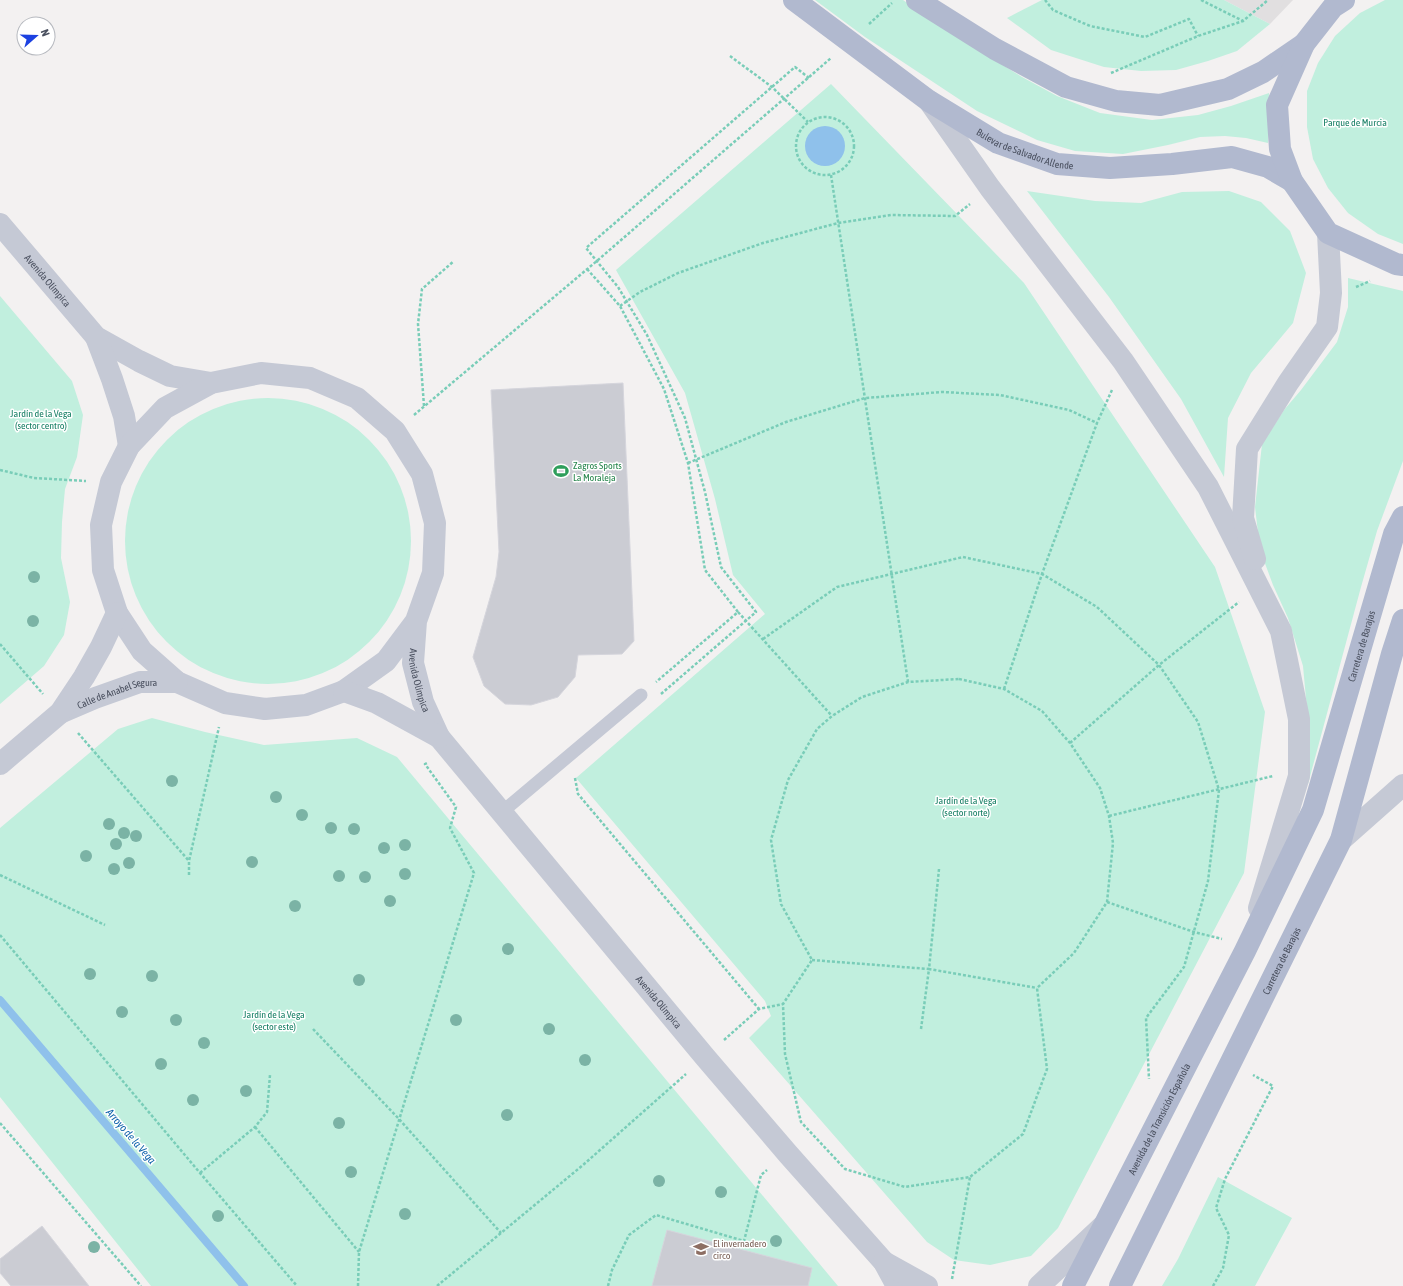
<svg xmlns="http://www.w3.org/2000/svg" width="1403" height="1286" font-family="'Asap Condensed',sans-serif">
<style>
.education{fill:#e1dfe0}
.green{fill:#c1efde}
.water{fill:#8fc1eb}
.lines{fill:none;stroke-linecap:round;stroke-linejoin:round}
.stream{stroke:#8fc1eb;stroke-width:8}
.building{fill:#cbccd3;stroke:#d5d5dc}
.path{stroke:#79cdb8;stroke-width:2.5;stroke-dasharray:3 2;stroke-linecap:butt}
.lane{stroke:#c5c9d5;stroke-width:13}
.street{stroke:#c5c9d5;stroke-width:22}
.primary{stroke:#b1b9cf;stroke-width:22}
.tree{fill:#7bb3a5}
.labels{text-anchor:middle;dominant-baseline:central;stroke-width:3;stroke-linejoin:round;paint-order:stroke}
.park-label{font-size:10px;fill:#198066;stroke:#fff}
.street-label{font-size:10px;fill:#494f5e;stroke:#fff}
.leisure-label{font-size:10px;fill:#27864d;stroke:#fff;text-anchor:start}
.education-label{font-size:10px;fill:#785e54;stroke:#fff;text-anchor:start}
.water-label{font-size:11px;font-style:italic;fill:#0f63ab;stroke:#fff}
</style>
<rect width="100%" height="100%" fill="#f3f1f1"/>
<path class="education" d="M1224 0H1293L1270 24Z"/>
<g class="green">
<path d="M815 0H903L948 31 1022 77 1057 96 1100 113 1152 120 1198 115 1231 106 1269 93 1268 143 1246 138 1225 136 1200 137 1168 145 1123 154 1075 151 1037 140 977 111 865 37Z"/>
<path d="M1042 0H1224L1270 24 1237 51 1208 61 1176 70 1141 71 1104 67 1051 50 1007 18Z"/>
<path d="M1385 0H1403V244L1378 234 1348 213 1328 188 1313 159 1307 127V91L1318 63 1335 36 1360 13Z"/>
<path d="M831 84 1024 283 1215 567 1265 712 1244 873 1058 1228 1031 1256 990 1265 954 1260 927 1242 749 1038 771 1016 765 1001 576 778 765 614 733 575 715 499 685 393 616 270Z"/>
<path d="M1027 191 1095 201 1141 203 1182 192 1229 191 1261 202 1290 231 1306 273 1293 323 1251 373 1228 418 1224 477 1181 399 1109 297Z"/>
<path d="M1348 278 1403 291V461L1377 531 1361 587 1308 784 1309 731 1303 666 1288 618 1273 585 1260 550 1255 507 1262 444 1284 410 1301 390 1337 342 1348 307Z"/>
<path d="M0 296 72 381 83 415 77 457 65 489 62 522 61 558 70 602 64 635 44 666 0 704Z"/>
<circle cx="268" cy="541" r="143"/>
<path d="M152 718 205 732 264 745 357 738 397 757 838 1286H151L0 1097V828L118 729Z"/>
<path d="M1218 1177 1292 1218 1255 1286H1162L1178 1259Z"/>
</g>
<circle class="water" cx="825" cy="146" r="20"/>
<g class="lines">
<path class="stream" d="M0 1000 244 1286"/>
</g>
<g class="building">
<path d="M623 383 634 641 622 654 578 655 575 677 558 697 531 705 505 704 484 686 473 657 496 577 499 552 491 390Z"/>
<path d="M42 1226 89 1286H11L0 1273V1259Z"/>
<path d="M667 1230 812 1268 808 1286H652Z"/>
</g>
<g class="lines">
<g class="path">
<path d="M1045 0 1053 10 1090 26 1145 37 1189 19 1198 36"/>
<path d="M1201 0 1243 21 1268 0"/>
<path d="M869 24 892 3"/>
<path d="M730 56 772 87 808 122"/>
<path d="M1111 73 1198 36 1243 21"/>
<circle cx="825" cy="146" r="29"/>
<path d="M831 175 908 682"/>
<path d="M587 269 620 306 664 389 688 463 705 570 738 612 656 682"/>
<path d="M1356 287 1370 281"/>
<path d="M620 306 640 292 678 273 763 243 838 223 891 215 955 216 970 204"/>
<path d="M424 406 418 324 422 289 454 261"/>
<path d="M414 415 598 260 831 58"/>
<path d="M688 463 786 422 865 398 942 392 1000 395 1069 410 1097 423"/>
<path d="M0 470 34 478 86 481"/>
<path d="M738 612 832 716"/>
<path d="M763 639 837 587 963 557 1042 574 1097 607 1159 665 1198 722 1219 790 1208 881 1184 967 1146 1018 1149 1079"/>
<path d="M0 644 43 694"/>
<path d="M959 679 1004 689 1042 711 1070 743 1100 788 1109 816 1113 843 1107 902 1074 953 1037 988 1047 1069 1023 1134 970 1177 905 1187 845 1169 801 1122 785 1054 783 1004 812 960 781 904 771 840 788 780 817 729 832 716 862 697 908 682Z"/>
<path d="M1004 689 1042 574 1097 423 1112 390"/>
<path d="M661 694 756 612 721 567 705 492 685 418 647 335 618 287 586 248 795 67 809 78"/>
<path d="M78 733 189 861"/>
<path d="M1070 743 1159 665 1239 602"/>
<path d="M575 778 578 794 759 1009"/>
<path d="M1109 816 1273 776"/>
<path d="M0 875 105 925"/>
<path d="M189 875V861L219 727"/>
<path d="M1107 902 1194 932 1222 939"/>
<path d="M0 935 200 1173 297 1286"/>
<path d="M812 960 929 969 939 869"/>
<path d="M313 1029 399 1119 501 1233"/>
<path d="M921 1029 929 969 1037 988"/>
<path d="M724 1040 759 1009 783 1004"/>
<path d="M0 1123 141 1286"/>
<path d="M255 1127 359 1252"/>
<path d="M200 1173 255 1127 267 1112 270 1075"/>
<path d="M952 1279 970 1177"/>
<path d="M358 1286 359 1252 474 873 450 828 456 807 425 764 427 763"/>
<path d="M437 1286 583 1165 686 1074"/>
<path d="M608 1286 612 1270 629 1235 656 1215 744 1241 761 1175 767 1170"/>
<path d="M1213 1286 1223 1268 1229 1235 1216 1208 1225 1179 1273 1086 1253 1075"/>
</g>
<path class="lane" d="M502 812 641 695"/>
<g class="street">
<path d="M929 101 990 188 1123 361 1208 487 1281 631 1299 719V776L1259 908"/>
<path id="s1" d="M0 224 96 337 139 361 170 376 211 383"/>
<path d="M96 337 112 379 124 416 129 446"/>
<path d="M1255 559 1243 518 1247 449 1288 383 1327 327 1331 293 1328 233"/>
<path id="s2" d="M416 621 386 661 344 691 306 705 265 709 225 703 177 682 142 651 117 613 103 570 101 525 111 482 129 446 165 408 211 383 261 373 310 378 357 398 395 431 422 474 435 523 433 573 416 621 413 663 423 702 439 737 705 1057 788 1154 884 1262 897 1286"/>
<path d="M344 691 377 703 439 737"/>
<path id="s3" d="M60 713 95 698 140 682H177"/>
<path d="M0 764 60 713 84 677 101 647 117 613"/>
<path d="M1341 840 1403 785"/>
<path d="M884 1262 927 1286"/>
<path d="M1039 1286 1103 1226"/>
</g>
<g class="primary">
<path id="s4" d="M794 0 929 101 998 143 1057 164 1110 168 1172 164 1232 157 1268 167 1292 181"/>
<path d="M917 0 995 49 1066 87 1116 101 1160 105 1228 89 1263 72 1304 44"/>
<path d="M1344 0 1333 7 1304 44 1277 105 1280 149 1292 181 1328 233 1396 264 1403 265"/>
<path id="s5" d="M1073 1286 1245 951 1313 810 1394 534 1403 517"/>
<path id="s6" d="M1120 1286 1341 840 1392 654 1403 620"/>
</g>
</g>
<g class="tree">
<circle cx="34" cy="577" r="6"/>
<circle cx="33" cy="621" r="6"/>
<circle cx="172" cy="781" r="6"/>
<circle cx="276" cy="797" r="6"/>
<circle cx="302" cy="815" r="6"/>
<circle cx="109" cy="824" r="6"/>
<circle cx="331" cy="828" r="6"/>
<circle cx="354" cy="829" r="6"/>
<circle cx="124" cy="833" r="6"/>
<circle cx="136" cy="836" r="6"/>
<circle cx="116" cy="844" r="6"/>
<circle cx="405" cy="845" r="6"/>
<circle cx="384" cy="848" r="6"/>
<circle cx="86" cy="856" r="6"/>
<circle cx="252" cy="862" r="6"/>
<circle cx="129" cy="863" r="6"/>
<circle cx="114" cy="869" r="6"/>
<circle cx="405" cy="874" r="6"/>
<circle cx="339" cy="876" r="6"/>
<circle cx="365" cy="877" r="6"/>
<circle cx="390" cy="901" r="6"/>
<circle cx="295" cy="906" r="6"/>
<circle cx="508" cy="949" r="6"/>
<circle cx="90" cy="974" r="6"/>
<circle cx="152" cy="976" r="6"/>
<circle cx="359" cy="980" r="6"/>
<circle cx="122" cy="1012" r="6"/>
<circle cx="176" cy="1020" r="6"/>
<circle cx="456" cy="1020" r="6"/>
<circle cx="549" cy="1029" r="6"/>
<circle cx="204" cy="1043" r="6"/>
<circle cx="585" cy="1060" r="6"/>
<circle cx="161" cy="1064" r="6"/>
<circle cx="246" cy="1091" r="6"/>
<circle cx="193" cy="1100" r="6"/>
<circle cx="507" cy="1115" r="6"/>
<circle cx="339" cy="1123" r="6"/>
<circle cx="351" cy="1172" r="6"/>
<circle cx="659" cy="1181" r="6"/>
<circle cx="721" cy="1192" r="6"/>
<circle cx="405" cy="1214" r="6"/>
<circle cx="218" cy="1216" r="6"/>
<circle cx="776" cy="1241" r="6"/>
<circle cx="94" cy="1247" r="6"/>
</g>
<defs>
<g id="stadium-bare" transform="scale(1.2)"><path d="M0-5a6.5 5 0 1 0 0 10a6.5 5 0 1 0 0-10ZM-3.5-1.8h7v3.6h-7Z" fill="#2e9e5b" stroke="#fff" stroke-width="2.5" paint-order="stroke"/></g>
<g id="school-bare" transform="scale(1.2)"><path d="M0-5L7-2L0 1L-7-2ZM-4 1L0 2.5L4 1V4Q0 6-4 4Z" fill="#8d6e63" stroke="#fff" stroke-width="2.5" paint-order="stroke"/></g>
</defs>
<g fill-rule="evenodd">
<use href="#stadium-bare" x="561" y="471"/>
<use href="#school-bare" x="701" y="1249"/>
</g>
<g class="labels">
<g class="park-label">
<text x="1355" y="122">Parque de Murcia</text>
<text x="41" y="413">Jardín de la Vega<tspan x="41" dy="12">(sector centro)</tspan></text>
<text x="966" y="800">Jardín de la Vega<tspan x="966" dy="12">(sector norte)</tspan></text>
<text x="274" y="1014">Jardín de la Vega<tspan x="274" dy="12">(sector este)</tspan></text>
</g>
<g class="street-label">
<text stroke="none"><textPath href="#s4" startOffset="277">Bulevar de Salvador Allende</textPath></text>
<text stroke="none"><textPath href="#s1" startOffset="74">Avenida Olímpica</textPath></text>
<text stroke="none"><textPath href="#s5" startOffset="704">Carretera de Barajas</textPath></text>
<text stroke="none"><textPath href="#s2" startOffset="1112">Avenida Olímpica</textPath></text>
<text stroke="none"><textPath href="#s3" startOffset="61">Calle de Anabel Segura</textPath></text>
<text stroke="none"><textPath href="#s6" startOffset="363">Carretera de Barajas</textPath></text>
<text stroke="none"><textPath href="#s2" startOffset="1517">Avenida Olímpica</textPath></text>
<text stroke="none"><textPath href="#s5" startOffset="188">Avenida de la Transición Española</textPath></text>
</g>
<g class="leisure-label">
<text x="573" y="465">Zagros Sports<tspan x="573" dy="12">La Moraleja</tspan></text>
</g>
<g class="education-label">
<text x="713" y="1243">El invernadero<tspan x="713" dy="12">circo</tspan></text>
</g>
<g class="water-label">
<text transform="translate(131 1136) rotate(49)">Arroyo de la Vega</text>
</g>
</g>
<g transform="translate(36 36) rotate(70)"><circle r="19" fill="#ffffff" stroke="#b6b9bf"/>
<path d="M0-3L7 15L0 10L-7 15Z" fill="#1c41e1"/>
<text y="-6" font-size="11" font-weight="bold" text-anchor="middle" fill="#494f5e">N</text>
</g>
</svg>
